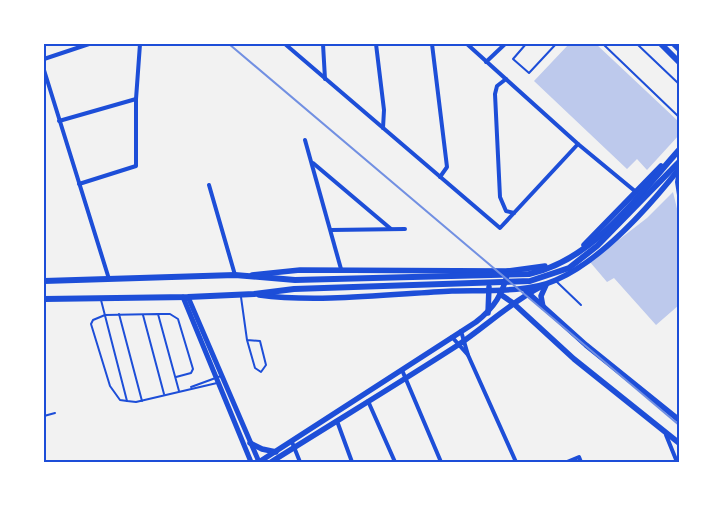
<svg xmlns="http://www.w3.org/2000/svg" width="723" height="506" font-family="'Exo 2',sans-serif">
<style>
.building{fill:#bdc9ec}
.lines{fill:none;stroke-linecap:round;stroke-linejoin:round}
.service{stroke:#1d4ed8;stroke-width:2}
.minor{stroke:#1d4ed8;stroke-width:4}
.tertiary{stroke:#1d4ed8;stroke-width:5}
.secondary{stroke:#1d4ed8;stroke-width:5.5}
.primary{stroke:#1d4ed8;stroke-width:6}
.rail{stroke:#7290e2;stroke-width:2}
.neatline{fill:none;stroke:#1d4ed8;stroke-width:2}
</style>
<rect width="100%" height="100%" fill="#f2f2f2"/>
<g class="building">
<path d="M569 44H596L679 122V135L647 170 637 159 627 169 534 81Z"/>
<path d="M673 192 679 217V305L656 325 614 278 607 282 590 262 647 218Z"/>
</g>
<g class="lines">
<g class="service">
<path d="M526 44 513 59 529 73 556 44"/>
<path d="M603 44 679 117"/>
<path d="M637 44 679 84"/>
<path d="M557 282 581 305"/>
<path d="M241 297 247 340 255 368 261 372 266 365 260 341 247 340"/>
<path d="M101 300 127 401 136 402 217 383"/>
<path d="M119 314 142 401"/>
<path d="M158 314H170L178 319 193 369 191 373 176 377"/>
<path d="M143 315 164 394"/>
<path d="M191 387 221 376"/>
<path d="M127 401 120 400 110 386 91 324 93 320 105 315 158 314 179 391"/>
<path d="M44 416 55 413"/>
</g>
<g class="minor">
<path d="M285 44 500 228 578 144"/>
<path d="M323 44 325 79"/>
<path d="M376 44 384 110 383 128"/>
<path d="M432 44 447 167 440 177"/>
<path d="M467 44 578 144 636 192"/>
<path d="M44 59 89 44"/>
<path d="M486 62 505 44"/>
<path d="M44 70 109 279"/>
<path d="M506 79 497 86 495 94 500 197 506 211 514 213"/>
<path d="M59 121 136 99"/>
<path d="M305 140 341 269"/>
<path d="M313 163 391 229"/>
<path d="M679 170 677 182 679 195"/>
<path d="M79 184 136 166V99L140 44"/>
<path d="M209 185 235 275"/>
<path d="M331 230 405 229"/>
<path d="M461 331 468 355 516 462"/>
<path d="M452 337 468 355"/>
<path d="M402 370 441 462"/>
<path d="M368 401 395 462"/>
<path d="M337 421 352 462"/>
<path d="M666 435 677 462"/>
<path d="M292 442 300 462"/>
<path d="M567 462 579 457 581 462"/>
</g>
<g class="tertiary">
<path d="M183 297 251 462"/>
<path d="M188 297 259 462"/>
</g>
<g class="secondary">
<path d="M584 245 661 166"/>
<path d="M252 275 300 270 508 271 545 266"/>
<path d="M526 291 586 345 679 420"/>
<path d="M500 294 513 303 574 359 679 443"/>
<path d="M259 295C317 303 392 294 452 291 483 290 528 293 556 280 602 260 648 208 679 169"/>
<path d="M543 307 541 296 546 285"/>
<path d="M488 313 489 287"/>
<path d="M250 443 262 449 276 452"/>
<path d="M259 462 476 322C494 308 503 294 508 271"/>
<path d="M271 462C333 423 396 385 458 345 486 326 511 302 542 286"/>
</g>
<g class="primary">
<path d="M661 44 679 62"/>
<path d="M674 44 679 49"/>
<path d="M44 281 235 275 295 280 529 274C594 260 637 197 679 150"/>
<path d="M44 299 188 297 254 294 294 289 530 281 569 268 597 246 679 162"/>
</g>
<path class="rail" d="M229 44 679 425"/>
</g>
<rect width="723" height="506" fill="none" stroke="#ffffff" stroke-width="90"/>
<rect x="45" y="45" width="633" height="416" class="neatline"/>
</svg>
